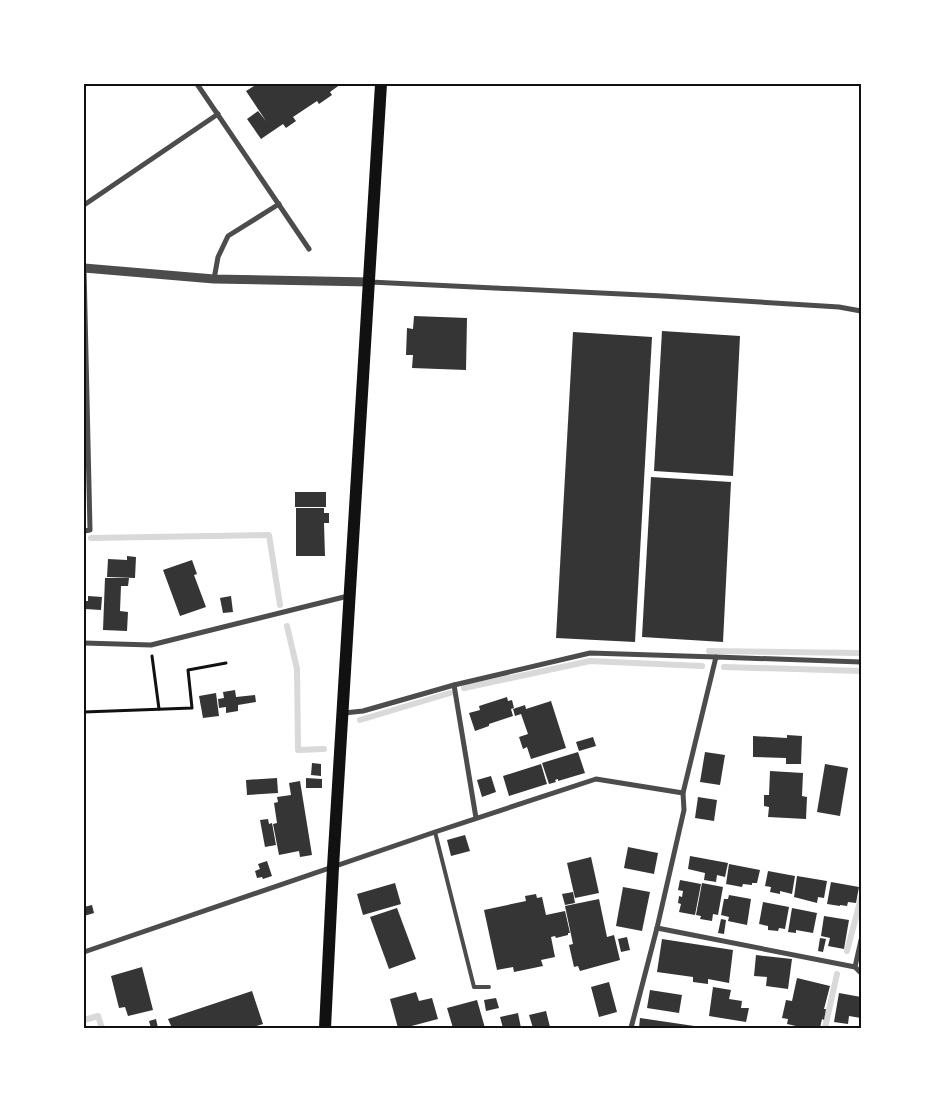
<svg xmlns="http://www.w3.org/2000/svg" width="945" height="1112" font-family="'Exo 2',sans-serif">
<style>
.lines{fill:none;stroke-linecap:round;stroke-linejoin:round}
.stream{stroke:#d9d9d9;stroke-width:6}
.building{fill:#353535}
.path{stroke:#111;stroke-width:3}
.service{stroke:#4c4c4c;stroke-width:4}
.minor{stroke:#4c4c4c;stroke-width:5}
.tertiary{stroke:#4c4c4c;stroke-width:9}
.primary{stroke:#111;stroke-width:12}
.neatline{fill:none;stroke:#111;stroke-width:2}
</style>
<rect width="100%" height="100%" fill="#fff"/>
<g class="lines">
<g class="stream">
<path d="M91 538 269 535 280 605"/>
<path d="M287 626 297 669 298 750 324 749"/>
<path d="M709 651 861 653"/>
<path d="M724 667 861 671"/>
<path d="M464 688 590 661 702 666"/>
<path d="M360 720 450 693"/>
<path d="M847 951 861 898"/>
<path d="M84 1020 98 1016 102 1028"/>
<path d="M825 1028 837 974"/>
</g>
</g>
<g class="building">
<path d="M257 84H341L330 92 332 95 319 104 317 101 293 117 296 121 286 128 283 124 261 139 247 119 258 111 266 121 246 91Z"/>
<path d="M414 316 467 318 466 370 412 368 413 355H406L407 328 413 329Z"/>
<path d="M662 331 740 336 733 476 654 471Z"/>
<path d="M573 332 652 337 635 642 556 638Z"/>
<path d="M651 477 731 482 723 642 642 637Z"/>
<rect x="295" y="492" width="31" height="15"/>
<path d="M296 508H324V513H329V523H324L325 556H296Z"/>
<path d="M127 556 136 557 135 578 107 577 108 559 127 560Z"/>
<path d="M192 560 197 574 194 575 206 607 180 616 163 570Z"/>
<path d="M105 578H129L128 586H121L120 611 128 612 127 631 103 630Z"/>
<path d="M88 596 102 597 101 610 85 609 86 601H88Z"/>
<path d="M231 596 233 612 223 613 220 598Z"/>
<path d="M235 690 236 697 255 695 256 702 238 705V711L226 713V707L219 708 218 699 224 698 223 692Z"/>
<path d="M216 693 219 716 203 718 199 696Z"/>
<path d="M507 697 508 701 512 700 514 708 511 709 513 716 489 724V726L475 731 469 713 480 710 479 706Z"/>
<path d="M551 701 566 748 531 759 527 747 523 749 519 737 528 734 521 714 515 716 513 709 525 705 526 709Z"/>
<path d="M787 735 802 736 801 764H786V758L753 757V736L787 738Z"/>
<path d="M593 737 596 746 579 751 576 742Z"/>
<path d="M578 752 585 773 558 781V779L555 780 556 782 549 784 542 763Z"/>
<path d="M705 752 725 755 720 785 700 782Z"/>
<path d="M312 763 321 764V776L311 775Z"/>
<path d="M541 764 547 784 509 796 503 776Z"/>
<path d="M825 764 848 768 840 816 817 812Z"/>
<path d="M770 771 803 773 802 796 807 797 806 819 768 817 769 807 764 806V795H769Z"/>
<path d="M491 776 496 792 482 797 477 780Z"/>
<path d="M277 778 278 793 247 795 246 780Z"/>
<path d="M306 778 322 779V788H306Z"/>
<path d="M300 781 312 855 300 857 299 851 279 855 273 824 277 823 274 803 278 802 277 797 291 795 289 783Z"/>
<path d="M698 797 717 800 714 821 695 818Z"/>
<path d="M268 819 269 824 272 823 276 845 265 847 260 820Z"/>
<path d="M465 835 470 851 451 856 447 840Z"/>
<path d="M628 847 658 853 654 874 624 868Z"/>
<path d="M690 856 728 863 725 877 717 875 716 882 704 880 705 873 688 869Z"/>
<path d="M591 857 599 893 575 898 567 863Z"/>
<path d="M267 861 272 876 263 879 262 877 257 878 255 871 260 869 258 864Z"/>
<path d="M729 864 760 870 757 883H752V885L743 884 742 887 726 884Z"/>
<path d="M768 871 795 876 792 894 780 891V894L770 892 771 887 765 886Z"/>
<path d="M797 876 827 881 824 898 818 897 817 903 794 897Z"/>
<path d="M680 880 701 884 695 915 679 912 681 904 678 903 679 896 682 897 683 891 678 890Z"/>
<path d="M831 882 859 887 856 903 848 902 847 906 840 905V906L827 904Z"/>
<path d="M395 883 401 904 363 915 357 894Z"/>
<path d="M702 883 723 887 718 915 713 914 712 921 700 919 701 916 696 915Z"/>
<path d="M623 887 650 892 642 931 616 926Z"/>
<path d="M573 892 575 903 565 905 562 894Z"/>
<path d="M536 894 537 898 542 897 546 915 565 911 570 933H568V935L556 938 555 936 551 937 555 957 541 960 543 966 514 972 513 967 497 970 484 910 526 901 525 896Z"/>
<path d="M729 895 751 899 747 925 728 921 729 917 721 915 724 899H728Z"/>
<path d="M599 899 607 937 614 935 620 960 580 971 578 966 574 967 569 945 573 944 565 906Z"/>
<path d="M763 902 789 907 785 929 779 928 778 931 768 930V926L759 924Z"/>
<path d="M92 905 94 913 84 916V907Z"/>
<path d="M397 908 416 959 389 969 370 917Z"/>
<path d="M792 908 817 913 813 933 796 930V933L788 932Z"/>
<path d="M824 916 849 920 844 949 828 946 830 938 821 936Z"/>
<path d="M721 919 726 920 724 934 718 933Z"/>
<path d="M627 937 630 950 621 952 618 939Z"/>
<path d="M820 938 826 939 823 952 818 951Z"/>
<path d="M662 939 733 950 729 983 708 979V984L693 982V977L657 972Z"/>
<path d="M756 955 792 959 788 989 766 986 767 977 754 976Z"/>
<path d="M142 967 153 1010 128 1016 125 1007 119 1008 111 976Z"/>
<path d="M797 978 830 986 824 1009H826L824 1020 822 1019 820 1028H805L787 1024 788 1019 782 1018 786 1000 792 1001Z"/>
<path d="M609 982 617 1012 599 1017 591 987Z"/>
<path d="M713 987 731 990 729 999 742 1001 741 1008H749L746 1022 709 1016Z"/>
<path d="M650 990 682 995 679 1013 647 1008Z"/>
<path d="M252 991 263 1024 250 1028H172L168 1019Z"/>
<path d="M416 992 419 1001 432 998 438 1019 404 1028H398L390 999Z"/>
<path d="M839 993 861 997V1018L849 1016 848 1024 834 1022Z"/>
<path d="M496 998 499 1008 486 1011 484 1000Z"/>
<path d="M477 1000 485 1028H453L447 1008Z"/>
<path d="M546 1011 550 1027 533 1028 529 1015Z"/>
<path d="M518 1013 521 1028H503L500 1017Z"/>
<path d="M640 1018 701 1027V1028H639Z"/>
<path d="M156 1019 158 1028H151L149 1021Z"/>
</g>
<g class="lines">
<g class="path">
<path d="M152 656 159 709"/>
<path d="M84 712 192 708 188 670 226 663"/>
</g>
<path class="service" d="M435 832 474 987H489"/>
<g class="minor">
<path d="M197 84 309 249"/>
<path d="M84 205 218 114"/>
<path d="M214 279 218 257 228 236 279 204"/>
<path d="M370 282 663 296 839 307 861 311"/>
<path d="M84 531 90 530 84 268"/>
<path d="M84 643 151 645 348 596"/>
<path d="M454 685 476 818"/>
<path d="M344 713 363 711 454 685 590 653 716 657"/>
<path d="M683 793 716 657 861 662"/>
<path d="M657 928 855 967 861 973"/>
<path d="M84 952 435 832 596 779 683 793 684 810 657 928 631 1028"/>
<path d="M855 967 861 940"/>
</g>
<path class="tertiary" d="M84 268 214 279 370 282"/>
<path class="primary" d="M325 1028 333 867 381 84"/>
</g>
<rect width="945" height="1112" fill="none" stroke="#ffffff" stroke-width="170"/>
<rect x="85" y="85" width="775" height="942" class="neatline"/>
</svg>
